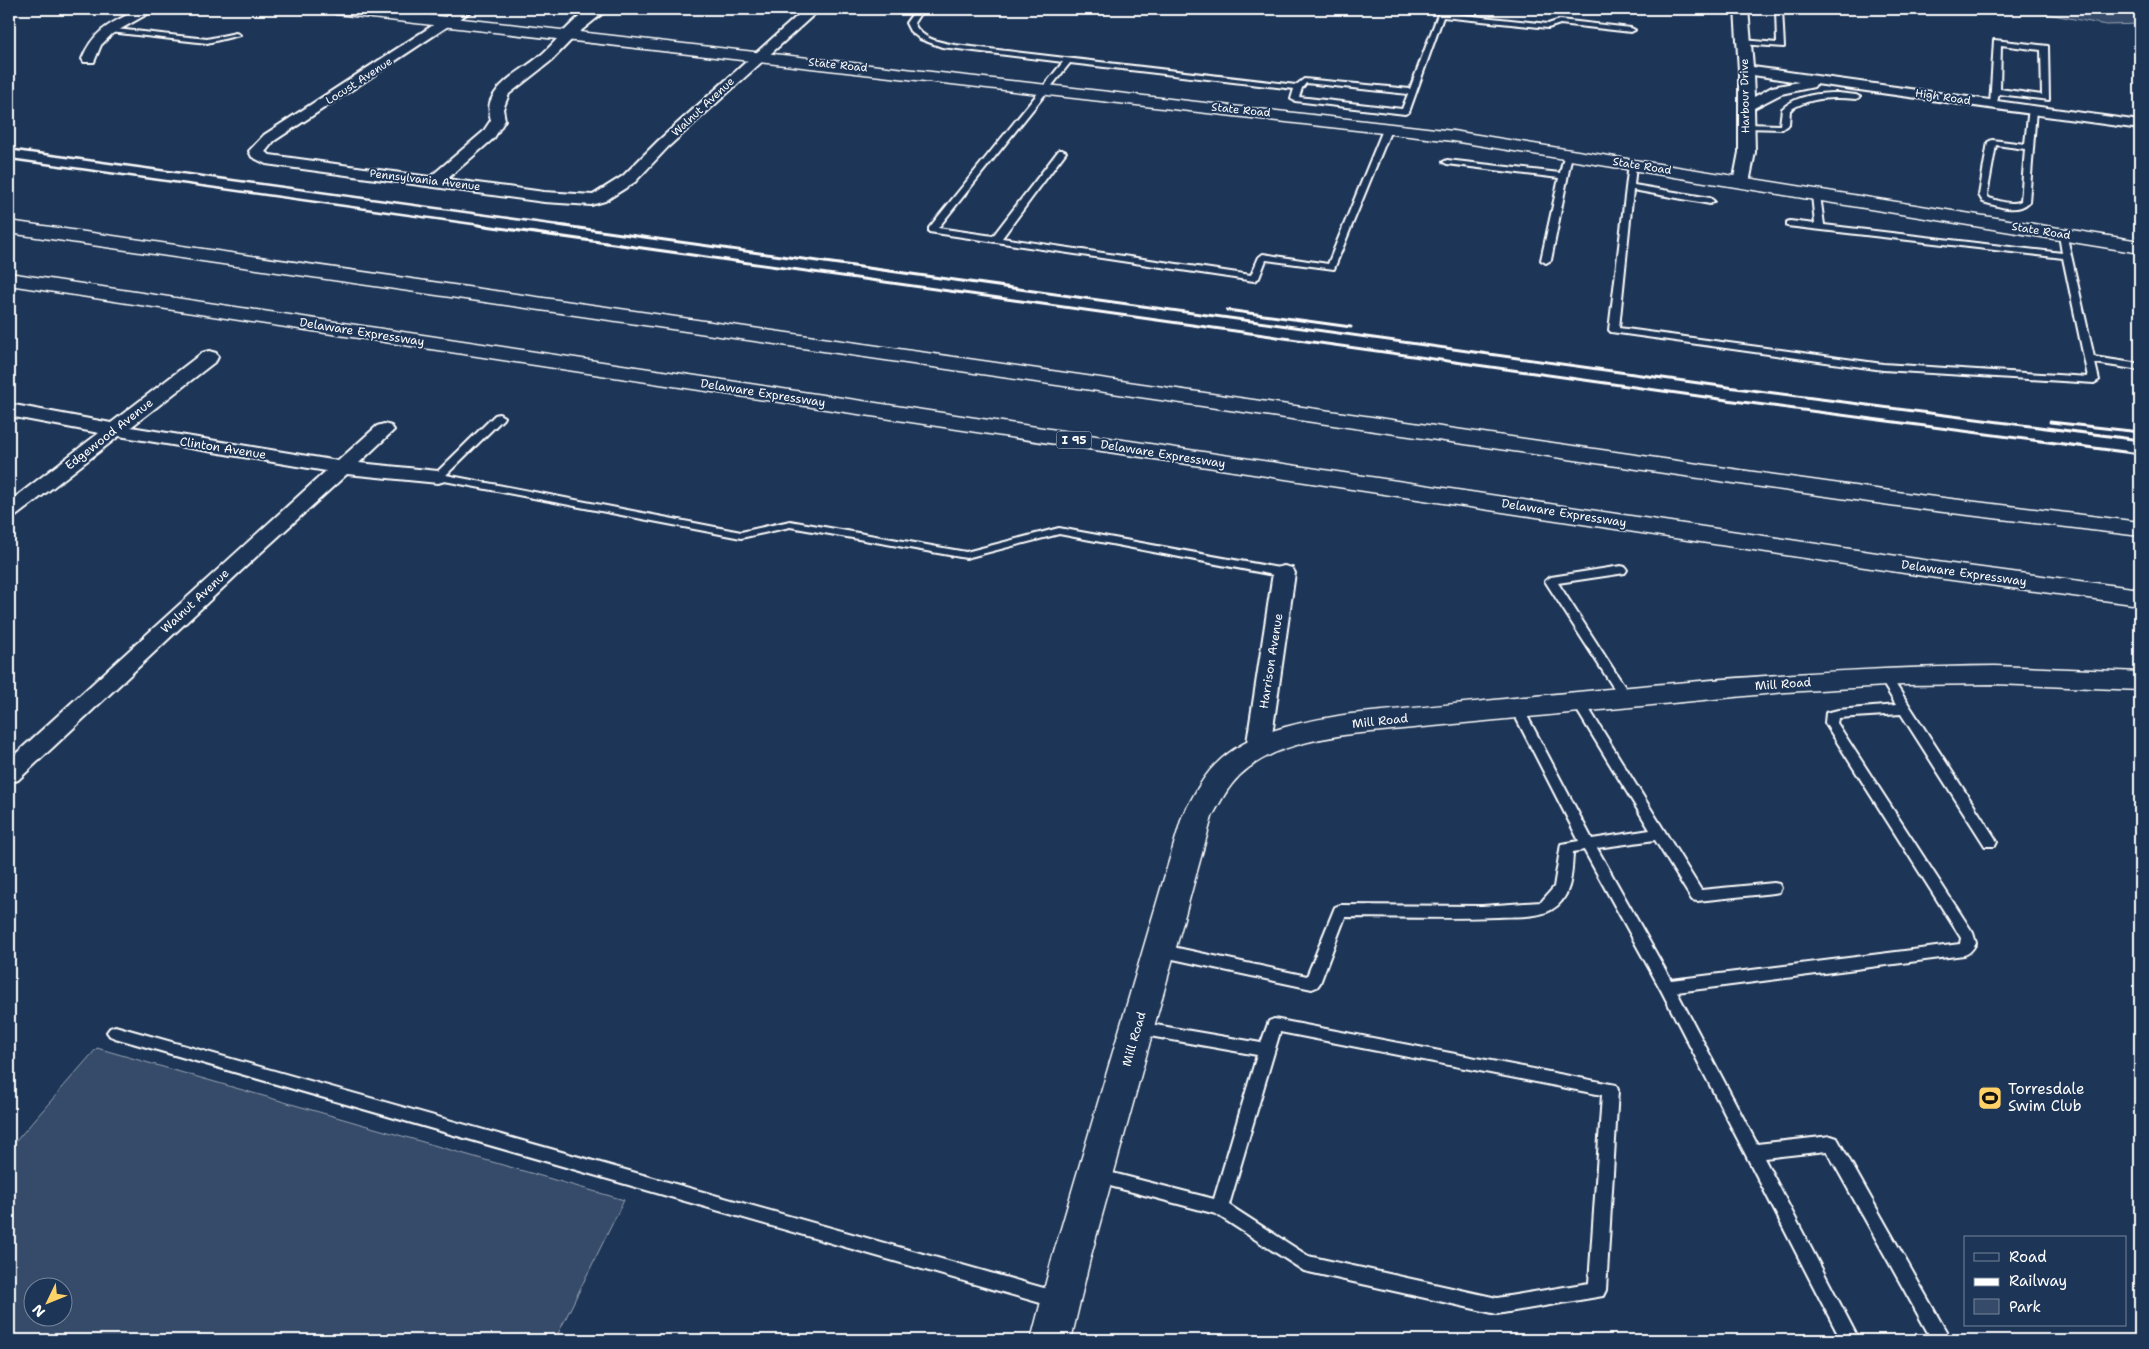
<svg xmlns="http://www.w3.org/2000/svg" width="2149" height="1349" font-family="'Shantell Sans',sans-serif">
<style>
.green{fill:#364b69;stroke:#9aa5b4;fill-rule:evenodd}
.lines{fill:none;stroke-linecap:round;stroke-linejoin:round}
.lane-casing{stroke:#fff;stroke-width:4}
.street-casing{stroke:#fff;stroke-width:4}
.secondary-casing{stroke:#fff;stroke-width:3}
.highway-casing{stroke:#fff;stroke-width:3}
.lane{fill:#1d3557;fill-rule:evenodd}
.street{fill:#1d3557;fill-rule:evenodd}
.secondary{fill:#1d3557;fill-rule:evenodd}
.highway{fill:#1d3557;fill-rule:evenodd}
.rail-far1{stroke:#fff;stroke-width:2.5}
.rail{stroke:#fff;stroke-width:3}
.labels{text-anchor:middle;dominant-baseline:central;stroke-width:4;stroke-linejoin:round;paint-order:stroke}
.far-street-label{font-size:11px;fill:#fff;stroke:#1d3557}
.shield{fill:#1d3557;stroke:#bbc2cd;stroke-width:1}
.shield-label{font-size:11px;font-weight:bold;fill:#fff}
.street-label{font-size:12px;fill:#fff;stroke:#1d3557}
.near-poi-label{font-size:15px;fill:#fff;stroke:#1d3557;text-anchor:start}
</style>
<rect width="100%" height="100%" fill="#1d3557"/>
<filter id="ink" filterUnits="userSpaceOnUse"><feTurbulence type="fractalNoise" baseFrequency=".02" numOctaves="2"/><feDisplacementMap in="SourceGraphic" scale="10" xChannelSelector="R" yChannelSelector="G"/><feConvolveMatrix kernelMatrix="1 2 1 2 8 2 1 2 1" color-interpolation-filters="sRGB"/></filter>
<g filter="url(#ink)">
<g class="green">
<path d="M2021 9H2140V24L2106 25Z"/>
<path d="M97 1048 624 1200 555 1340H9V1149ZM32 1286H62V1316H32Z"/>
</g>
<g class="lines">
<g class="lane-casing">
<g id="lane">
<path d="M916 9H923L914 23C921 39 939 42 955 45L1296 85 1304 79 1410 89 1440 9H1446L1445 13 1548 24 1560 20 1631 28 1635 30 1631 32 1560 24 1548 28 1443 17 1409 112 1405 114 1295 101 1291 99 1294 89 1070 63 938 228 993 236 1059 150H1062L1066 152 1002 238 1251 275 1259 257 1263 254 1328 264 1384 127 1391 125 1392 127 1334 269 1266 260 1259 278 1254 281 929 232V228L1063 62 942 47 920 39 910 31 906 23ZM1306 83 1408 94 1402 109 1299 97 1302 88Z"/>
<path d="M1776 9H1782L1784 47 1740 44V40H1743L1777 43Z"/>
<path d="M107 28 207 39 236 33 240 35 207 43 110 32H107Z"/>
<path d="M1994 40 2048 46 2049 100 1999 94 1996 106H1990ZM2001 45 2041 50 2042 95 2000 89Z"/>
<path d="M1838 93 1856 95 1860 97 1856 99C1833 97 1810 97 1790 110L1789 124 1782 129 1746 128 1742 126 1746 124 1780 125 1782 109C1797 95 1819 93 1838 93Z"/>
<path d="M2029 107 2036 109 2029 202C2017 214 1998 206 1983 202L1979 195 1988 142 1992 140 2025 144ZM1996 145 2025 149 2021 201C2011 206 2000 201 1989 198L1987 195Z"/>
<path d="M1565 152 1572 154 1551 260 1546 263 1541 260 1559 178 1447 164 1443 162 1447 160 1560 173Z"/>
<path d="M1629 163 1636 165 1634 185 1710 198 1714 201 1710 204 1633 190 1619 328 1883 364 2088 377 2063 258 1787 226V222L1790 221 1815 224 1812 195 1816 192 1820 195 1824 225 2062 253 2059 235 2066 233 2094 357 2140 364V370L2095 363 2099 380 2094 383 1883 370 1611 332 1609 330Z"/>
<path d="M499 414 504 417 503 419 446 475 741 532 790 521 966 552 1059 528 1284 569 1290 573 1284 577 1059 534 966 558 790 527 741 538 434 479 433 477 434 475 495 415Z"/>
<path d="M1621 566 1625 567 1627 570 1625 573 1558 583 1632 698 1626 702 1622 701 1545 581 1551 577Z"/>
<path d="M1885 673 1889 674 1995 838 1997 842 1995 846H1985L1901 714 1838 718 1837 723 1973 933 1976 943C1973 949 1970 953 1964 955L1677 992 1757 1144 1831 1136 1837 1138 1951 1340H1932L1827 1151 1764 1158 1859 1340H1841L1661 990 1584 850 1573 852C1572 872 1572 899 1551 910 1536 918 1514 916 1498 917 1447 919 1396 917 1345 917L1320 983 1317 987 1312 989 1159 956 1154 954 1152 950 1154 946 1159 944 1307 976 1335 907 1340 905 1482 906 1541 902 1554 887 1561 844 1579 841 1511 708 1512 705 1517 704 1523 708 1592 839 1650 830 1572 702 1578 698 1583 699 1701 890 1774 883 1779 884 1781 888 1779 892 1774 893 1697 901 1692 900 1655 840 1597 848 1671 980 1960 944 1961 938 1825 723 1826 713 1838 710 1896 705 1879 677Z"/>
<path d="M1274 1019 1616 1085 1618 1090 1606 1290 1603 1296 1497 1314 1304 1271 1216 1214 1091 1181 1089 1176 1091 1171 1097 1169 1214 1199 1257 1055 1138 1034 1133 1032 1130 1028 1133 1024 1138 1022 1261 1043 1269 1021ZM1280 1032 1602 1095 1589 1283 1497 1298 1308 1256 1229 1205Z"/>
<path d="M115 1026 1058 1292 1064 1294 1067 1300 1064 1306 1058 1308 115 1038 110 1036 107 1032 110 1028Z"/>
</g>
</g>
<g class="street-casing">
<g id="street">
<path d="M139 9H156L112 34 101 45 94 62H84L82 59C94 29 112 23 139 9Z"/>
<path d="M458 9H474L274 141 265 152 270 155 430 177 483 132 491 120C489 112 488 105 492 98 503 78 525 69 541 55 557 42 573 16 593 9 597 8 604 9 608 9L577 34 551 61 509 94 503 109 505 120 494 138 447 179 544 192 593 195 623 176 658 141 805 9H820L668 147 635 182 605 201 591 205 544 202 266 164 252 157 249 151 264 135Z"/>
<path d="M1735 9H1748L1753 67 2140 121V129L1816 84 1814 87 1781 94 1754 108 1755 152 1749 183 1747 186H1735L1733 183 1739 152V70ZM1753 75 1799 82 1772 87 1754 97Z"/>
<path d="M209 351 216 353 218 357 216 361 131 427 338 461 377 426 384 424 391 426 394 430 359 463 438 471 445 473 448 477 445 481 438 483 347 474 257 556 18 780 9 783V760L326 471 119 436 16 516 9 518V502L99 433 9 416V404L111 423 202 353Z"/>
<path d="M1284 566 1292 568 1295 573 1270 749 1267 755 1258 758 1249 755 1246 749 1273 573 1276 568Z"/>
</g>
</g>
<g class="secondary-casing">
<g id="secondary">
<path d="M329 9H375L1453 131 2140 241V253L1453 141 336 14 331 12Z"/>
<path d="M1995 666 2140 672V690L1995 684 1903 685 1786 692 1351 734C1310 740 1260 749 1232 784 1224 794 1218 806 1212 817L1090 1259 1071 1340H1031L1052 1259 1182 817C1192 799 1201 779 1215 765 1249 730 1305 721 1351 714 1565 694 1780 668 1995 666Z"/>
</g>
</g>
<g class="highway-casing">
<g id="highway">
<path d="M9 221 1747 471 1919 495 2140 522V536L1919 509 1747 485 9 233Z"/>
<path d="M9 273 1937 562 2140 589V605L1937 578 9 285Z"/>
</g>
</g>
<use href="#lane" class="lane"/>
<use href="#street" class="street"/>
<use href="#secondary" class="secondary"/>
<use href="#highway" class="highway"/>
<g class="rail-far1">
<path d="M9 149 566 226"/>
<path d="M9 159 487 226"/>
</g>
<g class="rail">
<path d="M478 225 1734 401 2140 454"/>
<path d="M557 225 1735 388 2140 440"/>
<path d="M1227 310 1351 327"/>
<path d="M2050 422 2140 432"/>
</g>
</g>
</g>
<defs>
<g id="stadium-square" transform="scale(1.25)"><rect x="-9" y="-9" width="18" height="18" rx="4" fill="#ffd166" stroke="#1d3557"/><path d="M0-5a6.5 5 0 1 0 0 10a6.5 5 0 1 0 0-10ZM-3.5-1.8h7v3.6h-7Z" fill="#111"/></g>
</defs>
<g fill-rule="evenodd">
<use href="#stadium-square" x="1990" y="1098"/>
</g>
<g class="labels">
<g class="far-street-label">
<text transform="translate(838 65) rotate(6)">State Road</text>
<text transform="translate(359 81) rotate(-33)">Locust Avenue</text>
<text transform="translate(1745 96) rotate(-91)">Harbour Drive</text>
<text transform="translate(1943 97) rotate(8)">High Road</text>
<text transform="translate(703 107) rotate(-43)">Walnut Avenue</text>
<text transform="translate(1241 110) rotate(6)">State Road</text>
<text transform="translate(1642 166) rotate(9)">State Road</text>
<text transform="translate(425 180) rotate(7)">Pennsylvania Avenue</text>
<text transform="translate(2041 231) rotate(9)">State Road</text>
</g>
<rect class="shield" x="1056.5" y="431.5" width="35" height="17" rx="4"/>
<g class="shield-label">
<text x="1074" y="440">I 95</text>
</g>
<g class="street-label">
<text transform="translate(362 332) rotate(9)">Delaware Expressway</text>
<text transform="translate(763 393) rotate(9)">Delaware Expressway</text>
<text transform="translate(109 434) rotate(-38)">Edgewood Avenue</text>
<text transform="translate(223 448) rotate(9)">Clinton Avenue</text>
<text transform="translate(1163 454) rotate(9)">Delaware Expressway</text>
<text transform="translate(1564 513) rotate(9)">Delaware Expressway</text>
<text transform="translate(1964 573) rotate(8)">Delaware Expressway</text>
<text transform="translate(195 601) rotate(-43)">Walnut Avenue</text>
<text transform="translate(1271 661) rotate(-81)">Harrison Avenue</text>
<text transform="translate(1783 684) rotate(-4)">Mill Road</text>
<text transform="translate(1380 721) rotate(-6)">Mill Road</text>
<text transform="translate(1134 1039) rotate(-74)">Mill Road</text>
</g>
<g class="near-poi-label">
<text x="2008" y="1089">Torresdale<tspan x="2008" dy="17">Swim Club</tspan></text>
</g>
</g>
<rect width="2149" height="1349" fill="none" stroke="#1d3557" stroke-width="30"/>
<rect x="15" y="15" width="2119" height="1319" fill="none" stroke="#fff" stroke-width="2" filter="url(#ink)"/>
<rect x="1964" y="1236" width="162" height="90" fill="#1d3557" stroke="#77869a"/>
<rect x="1974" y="1253" width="25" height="8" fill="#1d3557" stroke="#77869a"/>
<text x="2009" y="1262" font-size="15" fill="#ffffff">Road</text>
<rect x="1974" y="1278" width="25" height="8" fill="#ffffff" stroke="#77869a"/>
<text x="2009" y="1286" font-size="15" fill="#ffffff">Railway</text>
<rect x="1974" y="1299" width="25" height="15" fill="#364b69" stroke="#77869a"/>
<text x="2009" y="1312" font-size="15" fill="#ffffff">Park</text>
<g transform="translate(48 1302) rotate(227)"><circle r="24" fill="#1d3557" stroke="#77869a"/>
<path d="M0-4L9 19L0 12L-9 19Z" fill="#ffd166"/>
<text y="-8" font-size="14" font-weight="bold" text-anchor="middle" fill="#ffffff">N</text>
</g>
</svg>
